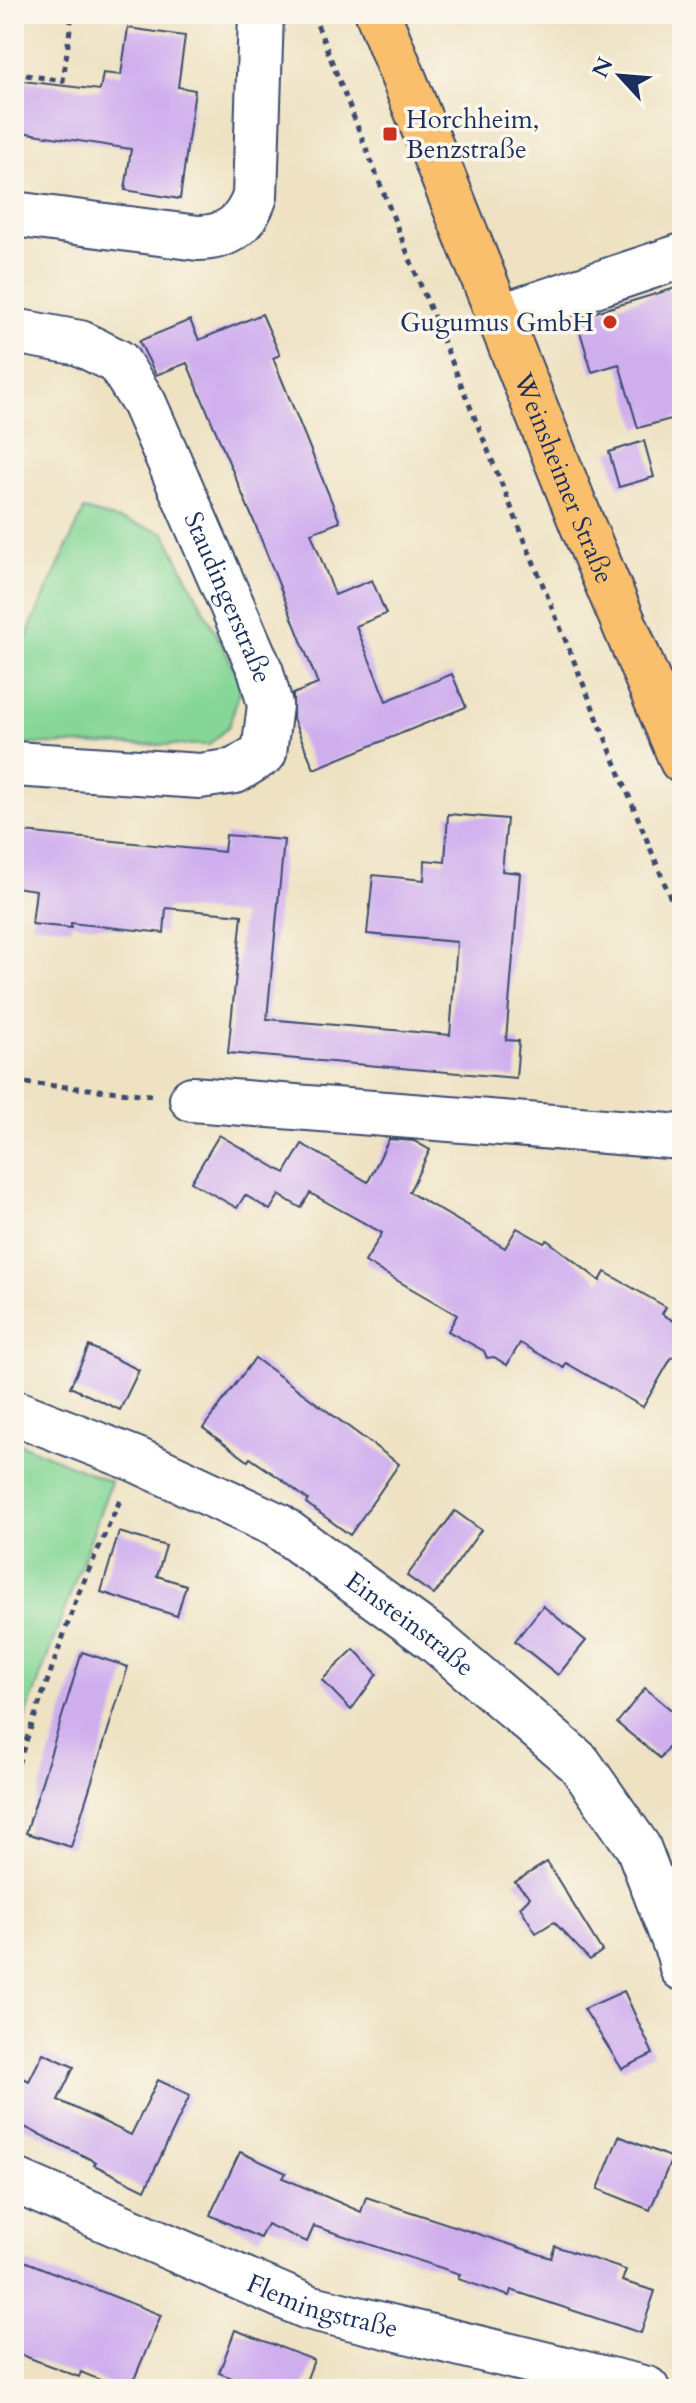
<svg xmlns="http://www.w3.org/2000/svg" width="696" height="2403" font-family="Cardo,serif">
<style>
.green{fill:#86d797;stroke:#50837a;stroke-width:2}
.building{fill:#cfaeee}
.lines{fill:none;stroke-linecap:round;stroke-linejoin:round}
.minor-casing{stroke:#3b4a6d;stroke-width:48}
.major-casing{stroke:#3b4a6d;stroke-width:48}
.path{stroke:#3b4a6d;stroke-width:5;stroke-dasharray:6 6;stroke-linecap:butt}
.minor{stroke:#fff;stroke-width:44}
.major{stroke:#f9bf6d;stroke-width:44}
.poi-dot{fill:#c8321e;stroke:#fbf7ec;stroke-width:3}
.labels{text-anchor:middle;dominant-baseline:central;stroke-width:7;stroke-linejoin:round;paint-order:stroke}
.poi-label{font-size:26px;fill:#1b2f5e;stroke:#fbf7ec;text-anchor:start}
.street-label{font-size:26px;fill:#1b2f5e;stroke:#fbf7ec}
</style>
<rect width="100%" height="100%" fill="#fbf7ec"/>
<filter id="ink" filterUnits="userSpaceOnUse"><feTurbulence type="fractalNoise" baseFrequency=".0125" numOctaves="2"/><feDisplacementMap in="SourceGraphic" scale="16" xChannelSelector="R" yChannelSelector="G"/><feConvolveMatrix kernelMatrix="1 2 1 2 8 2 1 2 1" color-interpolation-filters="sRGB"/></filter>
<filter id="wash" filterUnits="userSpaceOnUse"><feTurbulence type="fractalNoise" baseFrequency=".006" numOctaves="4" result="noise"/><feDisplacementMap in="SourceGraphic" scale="32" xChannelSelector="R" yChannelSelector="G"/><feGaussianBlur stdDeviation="1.8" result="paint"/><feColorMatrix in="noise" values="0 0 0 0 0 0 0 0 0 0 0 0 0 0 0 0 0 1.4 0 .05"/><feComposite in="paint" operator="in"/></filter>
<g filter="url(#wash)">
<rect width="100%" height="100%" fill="#eee2c3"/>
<g class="green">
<path d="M84 510 164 532 242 684 229 726 209 745 14 744V663Z"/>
<path d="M14 1441 111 1482 14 1749Z"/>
</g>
<g id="blocks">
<g class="building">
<path d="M128 28 185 36 178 87 195 90 180 199 125 190 131 149 14 131V80L100 90 103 73 121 75Z"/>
<path d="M682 286V416L638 428 619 364 592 372 576 318Z"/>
<path d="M262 314 280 355 273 358 340 522 311 533 335 595 372 580 386 614 356 626 386 701 452 674 466 707 314 769 293 719V694L318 684 255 524 187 363 156 375 139 341 190 320 199 340Z"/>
<path d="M644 441 654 477 619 487 609 452Z"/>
<path d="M448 814 507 819 502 871 520 873 506 1040 519 1041 516 1078 228 1053 242 915 166 908 164 933 71 923V928L32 924 36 890 14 887V831L224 852 226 835 284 840 267 1019 450 1035 457 942 367 934 373 875 424 880 425 860 445 862Z"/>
<path d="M219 1135 285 1173 302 1144 368 1182 389 1139 414 1141 430 1150 409 1192 505 1248 517 1228 544 1243 547 1240 600 1281 605 1272 666 1307 662 1314 682 1326V1363L672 1357 643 1407 566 1363 564 1368 520 1343 507 1365 494 1357 487 1358 484 1351 448 1331 457 1315 365 1262 382 1233 310 1193 301 1208 279 1195 270 1210 245 1195 237 1208 191 1182Z"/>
<path d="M89 1346 139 1370 120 1410 70 1387Z"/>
<path d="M255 1358 399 1464 350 1535 306 1503 308 1500 281 1479 250 1458 248 1461 203 1428Z"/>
<path d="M455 1511 481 1530 434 1595 407 1576Z"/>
<path d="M119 1532 166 1546 157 1576 186 1585 177 1616 101 1592Z"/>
<path d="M543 1606 586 1641 558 1675 515 1641Z"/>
<path d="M354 1649 377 1674 351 1710 322 1680Z"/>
<path d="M82 1652 128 1667 71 1847 26 1833Z"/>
<path d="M645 1688 682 1719V1731L660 1758 617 1723Z"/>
<path d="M547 1862 602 1951 590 1960 554 1922 536 1933 520 1907 530 1897 515 1882Z"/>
<path d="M624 1991 653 2054 622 2069 584 2009Z"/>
<path d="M43 2053 74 2067 58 2100 131 2135 158 2080 190 2095 145 2190 94 2165 96 2162 14 2122V2073L29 2081Z"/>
<path d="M619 2136 672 2158 650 2210 598 2189Z"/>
<path d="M240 2152 286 2173 283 2178 361 2212 366 2197 551 2258 555 2246 626 2270 622 2281 655 2291 641 2333 511 2290 509 2296 458 2279 460 2274 314 2226 307 2242 267 2224 260 2238 210 2215Z"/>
<path d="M14 2257 161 2315 130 2389H121L81 2372 79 2377 14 2352Z"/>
<path d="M235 2330 314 2360 303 2389H261L219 2373Z"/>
</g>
</g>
</g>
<g filter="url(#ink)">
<use href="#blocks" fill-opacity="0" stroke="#3b4a6d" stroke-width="2"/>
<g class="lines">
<g class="minor-casing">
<g id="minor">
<path d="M14 214 198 238C227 238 246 224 255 196L261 14"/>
<path d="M499 317 682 256"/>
<path id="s1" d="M14 331 80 343 118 362 144 403 261 672 270 705 264 753 235 771 200 776 14 764"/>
<path d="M192 1099 682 1137"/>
<path id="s2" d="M14 1412 137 1460 277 1525 435 1640 579 1763 638 1847 679 1954 682 1968"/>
<path id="s3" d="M14 2180 308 2307 647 2389"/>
</g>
</g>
<g class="major-casing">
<g id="major">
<path id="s4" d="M378 14 582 524 682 761"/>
</g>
</g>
<g class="path">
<path d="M313 14 405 247 682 926"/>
<path d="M14 73 63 81 72 14"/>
<path d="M681 105 682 108"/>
<path d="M14 1082 151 1095"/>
<path d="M14 1775 79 1592 121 1498"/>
</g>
<use href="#minor" class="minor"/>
<use href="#major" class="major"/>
</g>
</g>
<g class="poi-dot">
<rect x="382" y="126" width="16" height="16" rx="4"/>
<circle cx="610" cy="322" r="8"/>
</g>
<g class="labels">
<g class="poi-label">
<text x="406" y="119">Horchheim,<tspan x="406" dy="30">Benzstraße</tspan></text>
<text x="594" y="322" text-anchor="end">Gugumus GmbH</text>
</g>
<g class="street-label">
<text stroke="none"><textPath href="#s4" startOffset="500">Weinsheimer Straße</textPath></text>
<text stroke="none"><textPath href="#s1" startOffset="370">Staudingerstraße</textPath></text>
<text stroke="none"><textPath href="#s2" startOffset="452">Einsteinstraße</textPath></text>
<text stroke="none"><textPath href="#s3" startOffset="334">Flemingstraße</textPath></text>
</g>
</g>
<rect width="696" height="2403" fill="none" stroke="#fbf7ec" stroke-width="48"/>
<g transform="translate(620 76) rotate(296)" stroke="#fbf7ec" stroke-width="6" paint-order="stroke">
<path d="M0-6L14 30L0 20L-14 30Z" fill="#1b2f5e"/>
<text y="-12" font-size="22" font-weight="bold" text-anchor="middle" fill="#1b2f5e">N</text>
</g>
</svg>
